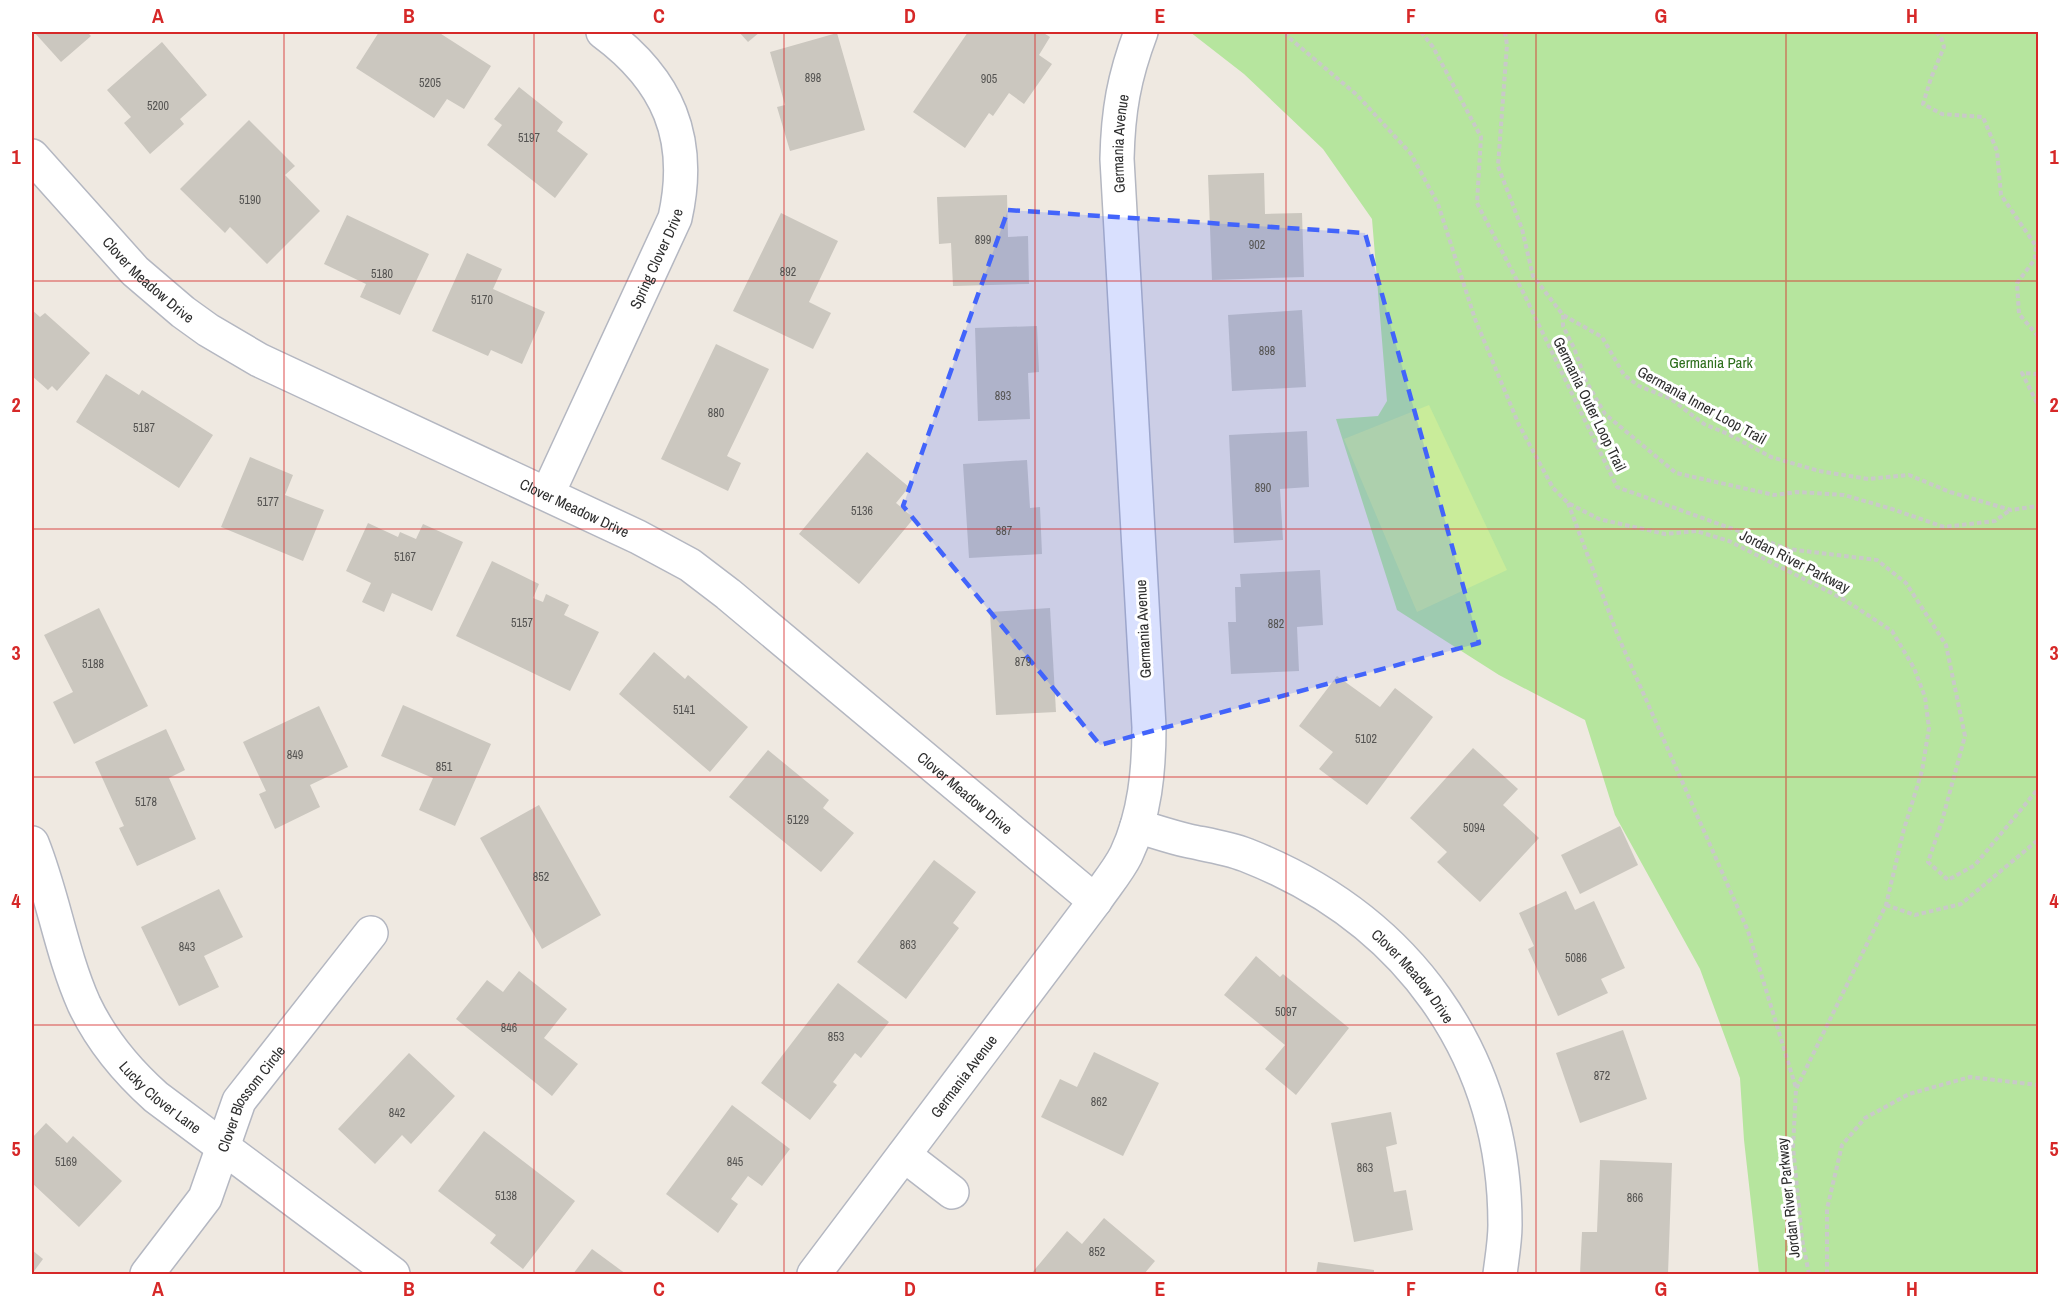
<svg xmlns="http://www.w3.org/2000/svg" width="2070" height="1306" font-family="'Archivo Narrow',sans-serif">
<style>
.green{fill:#b6e59e}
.pitch{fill:#c9ec9a}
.building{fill:#cbc7bf}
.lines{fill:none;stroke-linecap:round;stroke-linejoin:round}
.minor-casing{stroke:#b4b7c1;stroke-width:36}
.path{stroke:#c9c9c9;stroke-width:4;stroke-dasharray:4.5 3;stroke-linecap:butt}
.minor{stroke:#fff;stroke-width:33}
.marked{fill:#4264fb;fill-opacity:0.2;stroke:#4264fb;stroke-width:4.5;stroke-dasharray:12 8;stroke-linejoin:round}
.grid{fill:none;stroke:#d62828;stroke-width:1.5;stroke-opacity:0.55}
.labels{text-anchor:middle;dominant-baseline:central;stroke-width:6;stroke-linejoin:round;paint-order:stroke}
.number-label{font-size:12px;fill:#555452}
.street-label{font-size:15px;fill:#2e2e2e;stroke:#fff}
.park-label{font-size:15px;fill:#2c6e1b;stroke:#fff}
.neatline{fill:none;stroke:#d62828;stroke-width:2}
.grid-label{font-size:20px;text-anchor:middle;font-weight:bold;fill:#d62828}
</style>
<rect width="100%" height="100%" fill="#efe9e1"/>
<path class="green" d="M1190 32H2038V1274H1759L1744 1140 1740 1078 1700 969 1615 815 1585 720 1499 675 1397 610 1336 419 1378 416 1387 401 1372 219 1323 149 1244 74Z"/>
<path class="pitch" d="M1429 405 1507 570 1417 612 1344 439Z"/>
<g class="building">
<path d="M34 32H87L91 36 61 62Z"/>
<path d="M379 32H438L491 66 464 109 447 99 434 118 356 68Z"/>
<path d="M739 32H760L748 42Z"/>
<path d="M968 32H1042L1050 37 1039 55 1052 64 1024 104 1009 93 993 116 989 113 965 148 913 112Z"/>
<path d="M837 33 865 130 790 151 777 107 785 105 770 52Z"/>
<path d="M162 42 207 95 180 119 184 124 150 154 124 123 131 117 107 90Z"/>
<path d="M519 87 563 122 557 131 588 154 555 198 487 145 502 125 494 119Z"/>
<path d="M249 120 295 166 285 175 320 211 267 264 230 227 225 233 180 189Z"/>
<path d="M1264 173 1265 214 1302 213 1304 277 1212 280 1208 175Z"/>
<path d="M1007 195 1008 237 1028 236 1029 284 953 286 951 243 939 244 937 197Z"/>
<path d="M781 213 838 241 809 302 831 313 813 349 733 311Z"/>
<path d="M347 215 429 254 400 315 360 297 366 284 324 264Z"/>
<path d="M467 253 502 269 493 289 545 312 522 364 491 350 488 356 432 331Z"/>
<path d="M32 310 40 317 45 313 90 353 57 391 52 386 48 390 32 376Z"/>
<path d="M1302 310 1306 387 1232 391 1228 315Z"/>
<path d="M1037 326 1039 372 1028 373 1030 419 978 421 975 328Z"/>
<path d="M716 344 769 369 727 456 741 463 728 491 661 459Z"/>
<path d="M106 374 139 395 142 390 213 435 179 488 76 422Z"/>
<path d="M1307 431 1309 487 1280 489 1283 540 1234 543 1229 435Z"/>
<path d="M867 452 909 487 896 503 914 518 859 584 799 534Z"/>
<path d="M250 457 293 475 285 495 324 510 303 561 221 527Z"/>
<path d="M1027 460 1030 508 1040 507 1042 554 969 558 963 464Z"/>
<path d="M368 523 398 537 400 532 416 539 423 524 463 542 432 611 392 593 384 612 362 602 371 583 346 571Z"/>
<path d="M492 561 539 584 533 598 543 602 546 594 569 605 564 615 599 632 570 691 456 636Z"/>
<path d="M1320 570 1323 625 1297 627 1299 671 1231 674 1228 622H1236L1235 587H1241L1240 574Z"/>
<path d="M99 608 148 706 74 744 53 702 73 692 44 635Z"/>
<path d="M1050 608 1056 712 996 715 990 612Z"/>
<path d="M654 652 685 679 688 675 748 727 710 772 619 694Z"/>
<path d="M1337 676 1380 707 1395 688 1433 717 1367 805 1319 769 1333 752 1299 726Z"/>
<path d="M403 705 491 744 455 826 419 810 433 778 381 756Z"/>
<path d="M319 706 348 767 310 785 320 807 275 829 259 794 266 791 243 742Z"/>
<path d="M166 729 185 770 169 778 196 839 137 866 119 828 124 826 95 762Z"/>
<path d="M1473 748 1518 789 1503 805 1539 838 1480 902 1437 862 1447 852 1410 818Z"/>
<path d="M768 750 829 800 823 808 854 833 821 872 729 797Z"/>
<path d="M539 805 601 915 542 949 480 838Z"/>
<path d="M1620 826 1638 865 1580 894 1561 855Z"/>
<path d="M934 860 976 892 953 923 959 928 906 999 857 962Z"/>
<path d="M219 889 243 937 204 956 219 987 179 1006 141 927Z"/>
<path d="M1566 891 1575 910 1594 901 1625 968 1601 979 1608 993 1558 1016 1528 949 1534 946 1519 913Z"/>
<path d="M1256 956 1280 977 1283 974 1349 1028 1296 1095 1265 1069 1285 1045 1224 995Z"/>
<path d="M519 971 567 1009 544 1038 578 1064 552 1096 456 1019 487 980 503 992Z"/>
<path d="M838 983 889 1022 861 1058 855 1053 833 1082 837 1085 810 1120 761 1083Z"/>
<path d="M1623 1030 1647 1099 1580 1123 1556 1053Z"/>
<path d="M1094 1052 1159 1083 1123 1156 1041 1117 1060 1079 1077 1087Z"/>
<path d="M409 1053 455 1096 411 1144 402 1135 375 1164 338 1129Z"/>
<path d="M732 1105 790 1149 762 1186 748 1176 731 1199 738 1204 718 1233 666 1194Z"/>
<path d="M1391 1112 1397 1144 1386 1147 1394 1192 1406 1190 1413 1230 1354 1242 1331 1123Z"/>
<path d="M46 1123 67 1143 73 1136 122 1181 79 1227 32 1183V1138Z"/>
<path d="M484 1131 575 1201 523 1269 490 1243 496 1235 438 1191Z"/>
<path d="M1600 1160 1672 1163 1668 1274H1580L1582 1232H1597Z"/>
<path d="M1104 1218 1155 1261 1144 1274H1031L1067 1231 1082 1244Z"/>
<path d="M592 1249 626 1274H573Z"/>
<path d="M32 1250 43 1259 32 1274Z"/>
<path d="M1318 1262 1374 1270V1274H1316Z"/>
</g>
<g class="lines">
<g class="minor-casing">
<g id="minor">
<path id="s1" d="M32 156 135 271 183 312 208 330 259 360 638 537 690 565 728 594 1095 901"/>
<path id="s2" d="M548 493 675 218C693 138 668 80 603 32"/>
<path id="s3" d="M1137 826C1154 831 1171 837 1189 841 1208 845 1228 848 1246 855 1406 918 1505 1052 1505 1225 1505 1241 1502 1258 1500 1274"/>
<path id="s4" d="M32 843C53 895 61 952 84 1004 101 1040 127 1071 156 1097L393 1274"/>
<path d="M904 1155 952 1192"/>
<path id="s5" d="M147 1274 205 1198 239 1101 371 933"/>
<path id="s6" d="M814 1274 1095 901C1105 886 1118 871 1126 855 1145 815 1149 770 1149 727L1117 159C1118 111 1124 77 1141 32"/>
</g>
</g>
<g class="path">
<path d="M1286 32 1287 36 1357 95 1411 154 1438 204 1475 319 1519 425 1553 488 1568 503 1599 519 1665 534 1696 531 1729 541 1845 600 1892 631 1914 668 1925 697 1929 728 1922 771 1904 829 1886 905 1796 1089 1793 1147 1802 1239 1809 1274"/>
<path d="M1421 32 1433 47 1481 137 1477 203 1524 294 1617 487 1788 549 1877 560 1906 583 1946 645 1965 736 1942 821 1928 862 1948 880 1975 865 2038 789"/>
<path d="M1505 32 1507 45 1498 166 1522 229 1533 276 1563 315 1602 337 1624 375 1639 386 1671 399 1704 424 1728 434 1771 457 1819 471 1868 479 1909 475 1950 492 2011 510 2038 506"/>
<path d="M1936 32 1941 37 1944 47 1931 78 1923 104 1942 114 1983 117 1997 151 2001 195 2036 246 2035 259 2017 283 2019 314 2038 336"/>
<path d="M1563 315V326L1574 348 1586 381 1605 414 1676 473 1774 495 1797 492 1844 495 1892 509 1944 527 1995 521 2010 510"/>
<path d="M2038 374 2022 373 2038 405"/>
<path d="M1568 503 1618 636 1748 931 1796 1088"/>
<path d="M1886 905 1915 915 1961 904 2038 840"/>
<path d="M1827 1274V1209L1842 1145 1865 1118 1909 1094 1970 1077 2038 1085"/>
</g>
<use href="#minor" class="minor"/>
</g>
<path class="marked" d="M1008 210 1365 233 1479 643 1100 745 903 506Z"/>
<path class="grid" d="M284 32V1274M534 32V1274M784 32V1274M1035 32V1274M1286 32V1274M1536 32V1274M1786 32V1274M32 281H2038M32 529H2038M32 777H2038M32 1025H2038"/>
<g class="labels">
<g class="number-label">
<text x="813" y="78">898</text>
<text x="989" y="79">905</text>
<text x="430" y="83">5205</text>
<text x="158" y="106">5200</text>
<text x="529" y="138">5197</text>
<text x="250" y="200">5190</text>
<text x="983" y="240">899</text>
<text x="1257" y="245">902</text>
<text x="788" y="272">892</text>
<text x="382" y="274">5180</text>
<text x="482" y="300">5170</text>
<text x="1267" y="351">898</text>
<text x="1003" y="396">893</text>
<text x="716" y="413">880</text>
<text x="144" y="428">5187</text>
<text x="1263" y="488">890</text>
<text x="268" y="502">5177</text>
<text x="862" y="511">5136</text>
<text x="1004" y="531">887</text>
<text x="405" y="557">5167</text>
<text x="522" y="623">5157</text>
<text x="1276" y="624">882</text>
<text x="1023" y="662">879</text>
<text x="93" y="664">5188</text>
<text x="684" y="710">5141</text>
<text x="1366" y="739">5102</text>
<text x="295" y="755">849</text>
<text x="444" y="767">851</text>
<text x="146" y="802">5178</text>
<text x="798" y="820">5129</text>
<text x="1474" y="828">5094</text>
<text x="541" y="877">852</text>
<text x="908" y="945">863</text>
<text x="187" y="947">843</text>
<text x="1576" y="958">5086</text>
<text x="1286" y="1012">5097</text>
<text x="509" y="1028">846</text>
<text x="836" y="1037">853</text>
<text x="1602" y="1076">872</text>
<text x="1099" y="1102">862</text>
<text x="397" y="1113">842</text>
<text x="66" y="1162">5169</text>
<text x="735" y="1162">845</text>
<text x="1365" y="1168">863</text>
<text x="506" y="1196">5138</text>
<text x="1635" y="1198">866</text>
<text x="1097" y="1252">852</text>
</g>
<g class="street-label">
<text stroke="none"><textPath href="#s6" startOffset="1238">Germania Avenue</textPath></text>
<text stroke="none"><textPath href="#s2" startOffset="258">Spring Clover Drive</textPath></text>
<text stroke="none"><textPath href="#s1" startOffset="170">Clover Meadow Drive</textPath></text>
<text transform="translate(1590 404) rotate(64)">Germania Outer Loop Trail</text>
<text transform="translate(1702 405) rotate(29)">Germania Inner Loop Trail</text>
<text stroke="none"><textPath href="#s1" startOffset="656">Clover Meadow Drive</textPath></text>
<text transform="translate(1795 561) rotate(27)">Jordan River Parkway</text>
<text transform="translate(1143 629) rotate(-93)">Germania Avenue</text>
<text stroke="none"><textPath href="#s1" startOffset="1142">Clover Meadow Drive</textPath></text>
<text stroke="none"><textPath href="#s3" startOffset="322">Clover Meadow Drive</textPath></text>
<text stroke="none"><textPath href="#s6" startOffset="248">Germania Avenue</textPath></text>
<text stroke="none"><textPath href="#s4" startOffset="291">Lucky Clover Lane</textPath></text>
<text stroke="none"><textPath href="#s5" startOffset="206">Clover Blossom Circle</textPath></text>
<text transform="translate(1788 1198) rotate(-96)">Jordan River Parkway</text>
</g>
<g class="park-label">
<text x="1711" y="362">Germania Park</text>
</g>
</g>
<rect width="2070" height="1306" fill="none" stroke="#ffffff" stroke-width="66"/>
<rect x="33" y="33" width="2004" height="1240" class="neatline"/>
<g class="grid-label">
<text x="158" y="23">A</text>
<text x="409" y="23">B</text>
<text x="659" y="23">C</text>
<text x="910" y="23">D</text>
<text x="1160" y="23">E</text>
<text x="1411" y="23">F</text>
<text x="1661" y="23">G</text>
<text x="1912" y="23">H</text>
<text x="16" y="164">1</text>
<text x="2054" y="164">1</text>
<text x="16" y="412">2</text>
<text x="2054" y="412">2</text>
<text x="16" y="660">3</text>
<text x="2054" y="660">3</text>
<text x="16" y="908">4</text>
<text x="2054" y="908">4</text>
<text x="16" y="1156">5</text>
<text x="2054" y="1156">5</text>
<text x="158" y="1296">A</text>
<text x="409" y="1296">B</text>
<text x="659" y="1296">C</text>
<text x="910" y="1296">D</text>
<text x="1160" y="1296">E</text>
<text x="1411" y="1296">F</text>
<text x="1661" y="1296">G</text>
<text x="1912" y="1296">H</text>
</g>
</svg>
